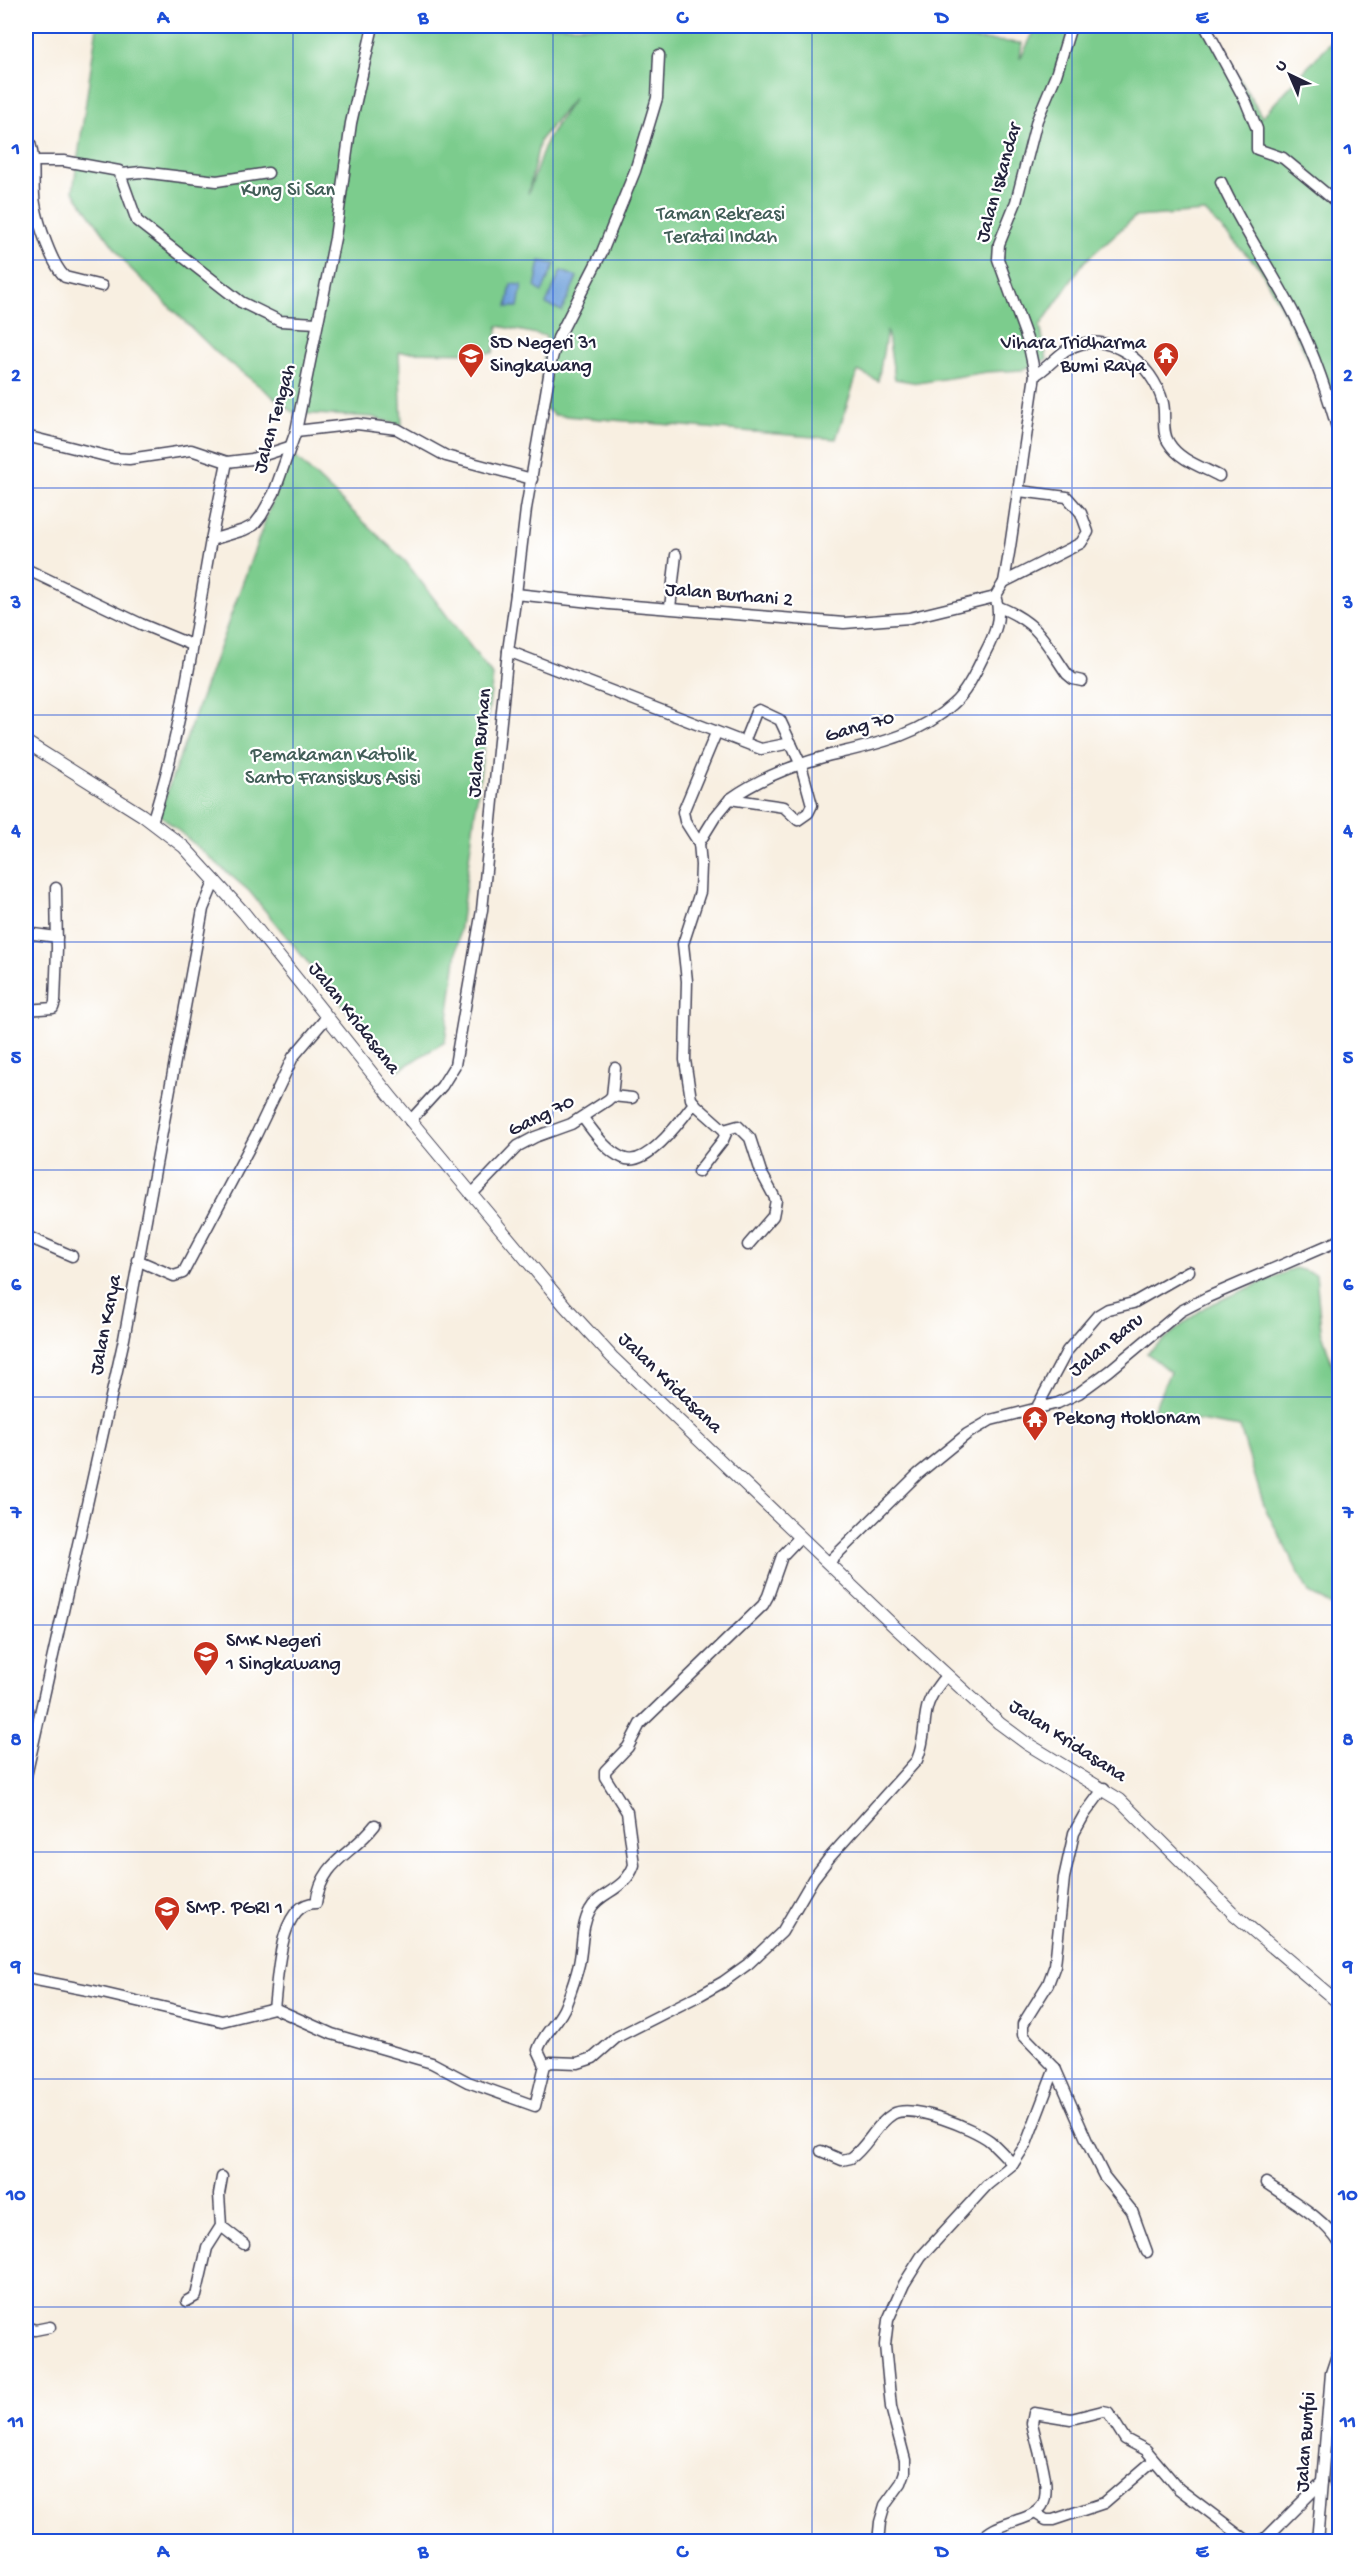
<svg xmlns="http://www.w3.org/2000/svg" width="1365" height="2567" font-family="'Gochi Hand',sans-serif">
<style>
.green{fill:#7ccc8d;stroke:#4f7764;stroke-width:1.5;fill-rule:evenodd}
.water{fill:#70a1da;stroke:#49628a;stroke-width:1.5}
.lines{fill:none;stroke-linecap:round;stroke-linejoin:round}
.minor-casing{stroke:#424154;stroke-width:13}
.tertiary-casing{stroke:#424154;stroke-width:14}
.minor{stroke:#fff;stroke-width:10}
.tertiary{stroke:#fff;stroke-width:12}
.grid{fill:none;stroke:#1d4ed8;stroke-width:1.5;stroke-opacity:0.55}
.labels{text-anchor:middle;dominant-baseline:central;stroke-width:4.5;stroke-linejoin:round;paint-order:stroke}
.street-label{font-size:20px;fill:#22223b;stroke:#fff}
.park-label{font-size:20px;fill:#425e58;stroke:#fff}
.poi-label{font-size:20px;fill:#22223b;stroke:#fff;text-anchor:start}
.neatline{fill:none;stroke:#1d4ed8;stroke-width:2}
.grid-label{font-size:20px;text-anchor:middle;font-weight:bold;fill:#1d4ed8}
</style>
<rect width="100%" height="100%" fill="#fff"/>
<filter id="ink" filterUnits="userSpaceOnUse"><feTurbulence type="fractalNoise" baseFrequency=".0167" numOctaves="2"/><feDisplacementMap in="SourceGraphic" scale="12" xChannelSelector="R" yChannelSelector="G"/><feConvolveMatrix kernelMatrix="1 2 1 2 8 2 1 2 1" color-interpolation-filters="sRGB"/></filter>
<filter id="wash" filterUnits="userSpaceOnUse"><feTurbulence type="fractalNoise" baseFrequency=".008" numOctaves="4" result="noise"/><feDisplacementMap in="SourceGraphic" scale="24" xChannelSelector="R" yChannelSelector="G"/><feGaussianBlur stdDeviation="1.35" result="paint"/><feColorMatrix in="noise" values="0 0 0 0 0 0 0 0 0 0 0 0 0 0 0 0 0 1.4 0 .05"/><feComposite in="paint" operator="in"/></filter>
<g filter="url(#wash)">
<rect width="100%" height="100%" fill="#f8efe1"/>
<g class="green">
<path d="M97 26H933L938 37 1022 43 1020 59 1037 26H1209L1262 117 1339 33V421L1327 393 1260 268 1205 212 1135 217 1084 262 1040 326 1047 359 1022 370 987 372 918 383 895 379 887 330 878 381 858 371 836 439 554 415 540 404 546 336 498 326 493 353 399 352 402 426 372 417 294 413 217 353 128 266 73 191ZM574 98 547 139 528 194 540 140Z"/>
<path d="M290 452 406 562 493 676 445 1042 397 1071 249 891 159 814Z"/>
<path d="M1295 1268 1316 1274 1321 1330 1339 1385V1609L1309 1593 1264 1506 1240 1428 1152 1413 1170 1372 1147 1353 1205 1307Z"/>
</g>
<g class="water">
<path d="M540 261 555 264 542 292 535 287Z"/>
<path d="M561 271 577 277 562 311 546 304Z"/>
<path d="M511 284 522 285 518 307H507Z"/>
</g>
</g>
<g filter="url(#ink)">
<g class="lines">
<g class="minor-casing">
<g id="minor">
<path d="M1205 26 1246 102 1257 129V149L1283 158 1340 205"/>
<path d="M26 135C38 154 31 183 35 204 38 223 52 265 65 277L102 286"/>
<path d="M32 161H64L119 171 137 221 241 302 280 321 317 323"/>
<path d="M122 174 141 172 217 181 268 173"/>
<path d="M1221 182C1242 229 1272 270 1295 316 1315 355 1328 396 1340 438"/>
<path d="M1035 375C1048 368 1056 356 1068 349 1109 327 1153 364 1163 403 1166 416 1161 432 1169 443 1179 460 1202 467 1219 476"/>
<path d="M296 431 357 424 397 429 446 456 532 479"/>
<path d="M26 436 114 458 129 459 191 450 227 462 252 459 289 447"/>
<path d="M211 540 227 462"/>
<path d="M26 569 141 624 192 645"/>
<path d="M1004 582 1081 543 1088 532 1081 513 1067 497 1019 491"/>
<path d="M516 594 526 509 552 358 558 338 602 252 635 171 657 98 659 55"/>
<path d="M995 597 1004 582 1010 547 1035 375 1028 342 998 259 999 244 1016 202 1037 120 1056 75 1071 26"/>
<path d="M999 607C1039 623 1044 641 1067 674L1073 679 1082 681"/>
<path d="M670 608 676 555"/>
<path d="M508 651 516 594 609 604 844 623 909 618 995 597"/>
<path d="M716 733 683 812 685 821 699 843 715 817 730 799 784 807 798 820 808 813 812 805 801 765 780 720 759 710 756 712 744 742"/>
<path d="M730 799C758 779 794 765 827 756 871 745 918 737 953 704 967 692 977 669 985 653 994 636 1003 616 995 597"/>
<path d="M152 822C182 731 194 634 211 540L244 530 254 525 261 516 274 493 296 431 335 238 351 123 373 26"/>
<path d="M699 843 701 865 700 892 683 944 687 981 685 1060 691 1099 697 1106 724 1130 738 1126 750 1138 761 1172 776 1200 773 1216 748 1245"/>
<path d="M26 933 57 937"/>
<path d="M26 1010 53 1008 55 1002 57 948 56 888"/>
<path d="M612 1096 632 1098"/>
<path d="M583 1118C594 1132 606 1151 623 1158 646 1169 682 1119 694 1103"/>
<path d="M410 1121 442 1086 455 1065 482 910 508 651 761 749 791 743"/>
<path d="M698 1172 723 1140 727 1131"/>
<path d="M471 1195 518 1146 535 1137 571 1124 608 1100 612 1096 615 1068"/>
<path d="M26 1236 72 1256"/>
<path d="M137 1260 174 1276 183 1273 256 1135 293 1057 327 1017"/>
<path d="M1036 1409 1067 1351 1098 1315 1108 1309 1133 1303 1189 1271"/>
<path d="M828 1563 918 1474 967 1434 991 1420 1058 1403 1079 1393 1109 1371 1181 1311 1208 1297 1340 1240"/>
<path d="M26 1776 124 1339 203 909 215 880"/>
<path d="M26 1978 98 1992 222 2021 274 2008 332 2034 432 2063 468 2082 535 2106 545 2065 551 2062 578 2063 593 2058 617 2037 700 1995 723 1982 748 1964 782 1932 813 1879 830 1857 917 1760C932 1723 914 1711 947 1675"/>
<path d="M274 2008C278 1980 278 1902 316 1903 322 1860 352 1855 375 1825"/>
<path d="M545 2065 538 2050C544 2031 560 2022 566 2004 571 1991 576 1977 579 1964 583 1946 581 1926 590 1910 599 1892 625 1891 634 1865L627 1812 605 1777V1771L628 1747 640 1724 763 1605 768 1596 782 1556 800 1537"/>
<path d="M1055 2068 1090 2148 1104 2176 1132 2211 1147 2252"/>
<path d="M821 2151 842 2160 851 2158C867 2147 876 2124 893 2114 912 2103 973 2128 990 2141 998 2148 1006 2157 1013 2164"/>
<path d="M1266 2183C1292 2201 1323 2217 1340 2244"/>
<path d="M221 2226 244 2244"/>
<path d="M187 2301 196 2296 207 2248 221 2226 219 2194 222 2177"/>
<path d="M26 2327 35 2330 50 2327"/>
<path d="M1035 2513 1046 2520H1053L1104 2503 1154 2460"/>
<path d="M878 2542 880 2522 885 2505 901 2483 905 2472V2460L891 2407 885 2345 888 2320 904 2284 921 2257 987 2185 1013 2164 1026 2144 1055 2068 1023 2035V2024L1048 1984 1055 1965 1064 1878 1074 1833 1084 1815 1104 1788"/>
<path d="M978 2542C991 2528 1001 2526 1018 2520 1027 2517 1036 2514 1042 2506 1053 2489 1036 2443 1032 2423L1034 2413 1071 2419 1103 2411 1108 2412 1125 2439 1146 2450 1179 2489 1249 2542"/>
<path d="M1262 2542 1322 2482"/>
<path d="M1317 2542 1331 2373 1340 2346"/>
</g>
</g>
<g class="tertiary-casing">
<path id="tertiary" d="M26 742 142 815 184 847 244 913 391 1097 565 1306 612 1357 677 1419 897 1629 999 1723 1026 1743 1120 1800 1235 1915 1340 2004"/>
</g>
<use href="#minor" class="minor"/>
<use href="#tertiary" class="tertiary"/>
</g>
</g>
<path class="grid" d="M293 26V2542M553 26V2542M812 26V2542M1072 26V2542M26 260H1340M26 488H1340M26 715H1340M26 942H1340M26 1170H1340M26 1397H1340M26 1625H1340M26 1852H1340M26 2079H1340M26 2307H1340"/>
<defs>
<g id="temple-pin" transform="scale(1.35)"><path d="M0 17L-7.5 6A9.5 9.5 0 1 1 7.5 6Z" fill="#c8321e" stroke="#fff"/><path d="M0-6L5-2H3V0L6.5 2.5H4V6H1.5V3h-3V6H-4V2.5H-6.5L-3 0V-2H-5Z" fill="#fff"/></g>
<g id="school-pin" transform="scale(1.35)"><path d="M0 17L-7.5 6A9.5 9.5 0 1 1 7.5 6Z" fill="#c8321e" stroke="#fff"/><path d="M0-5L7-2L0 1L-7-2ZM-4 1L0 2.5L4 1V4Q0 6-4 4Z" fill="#fff"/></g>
</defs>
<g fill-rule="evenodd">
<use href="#temple-pin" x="1166" y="355"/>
<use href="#school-pin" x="471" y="356"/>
<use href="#temple-pin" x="1035" y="1419"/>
<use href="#school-pin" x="206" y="1654"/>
<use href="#school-pin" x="167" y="1909"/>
</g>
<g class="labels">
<g class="street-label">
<text transform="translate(1000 183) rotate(-74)">Jalan Iskandar</text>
<text transform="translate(276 419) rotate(-74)">Jalan Tengah</text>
<text transform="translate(729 596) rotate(5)">Jalan Burhani 2</text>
<text transform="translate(860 728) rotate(-16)">Gang 70</text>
<text transform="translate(481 743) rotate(-84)">Jalan Burhan</text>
<text transform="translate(353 1019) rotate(52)">Jalan Kridasana</text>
<text transform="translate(542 1117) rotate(-26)">Gang 70</text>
<text transform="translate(107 1325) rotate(-79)">Jalan Karya</text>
<text transform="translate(1107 1346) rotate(-39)">Jalan Baru</text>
<text transform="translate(669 1384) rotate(44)">Jalan Kridasana</text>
<text transform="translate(1067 1742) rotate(33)">Jalan Kridasana</text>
<text transform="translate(1307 2442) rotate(-86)">Jalan Bunfui</text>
</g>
<g class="park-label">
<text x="288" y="191">Kung Si San</text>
<text x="721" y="215">Taman Rekreasi<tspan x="721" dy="23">Teratai Indah</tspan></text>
<text x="333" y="756">Pemakaman Katolik<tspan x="333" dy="23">Santo Fransiskus Asisi</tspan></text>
</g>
<g class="poi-label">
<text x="490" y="344">SD Negeri 31<tspan x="490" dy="23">Singkawang</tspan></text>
<text x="1146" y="344" text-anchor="end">Vihara Tridharma<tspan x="1146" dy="23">Bumi Raya</tspan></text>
<text x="1054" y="1419">Pekong Hoklonam</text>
<text x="226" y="1642">SMK Negeri<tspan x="226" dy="23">1 Singkawang</tspan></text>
<text x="186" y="1909">SMP. PGRI 1</text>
</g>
</g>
<rect width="1365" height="2567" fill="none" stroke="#fff" stroke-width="66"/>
<g transform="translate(1290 75) rotate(316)" stroke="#ffffff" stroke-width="4.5" paint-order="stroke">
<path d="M0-4.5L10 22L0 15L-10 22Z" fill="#22223b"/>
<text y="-9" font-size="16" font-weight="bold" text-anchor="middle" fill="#22223b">U</text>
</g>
<rect x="33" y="33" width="1299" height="2501" class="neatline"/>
<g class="grid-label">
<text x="163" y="23">A</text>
<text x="423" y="23">B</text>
<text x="682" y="23">C</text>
<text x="942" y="23">D</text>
<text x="1202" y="23">E</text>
<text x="16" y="154">1</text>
<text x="1348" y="154">1</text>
<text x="16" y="381">2</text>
<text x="1348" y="381">2</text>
<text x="16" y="608">3</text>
<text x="1348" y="608">3</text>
<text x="16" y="836">4</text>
<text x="1348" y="836">4</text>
<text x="16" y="1063">5</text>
<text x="1348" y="1063">5</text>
<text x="16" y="1290">6</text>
<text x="1348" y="1290">6</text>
<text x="16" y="1518">7</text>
<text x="1348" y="1518">7</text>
<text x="16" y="1745">8</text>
<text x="1348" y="1745">8</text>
<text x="16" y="1972">9</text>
<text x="1348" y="1972">9</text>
<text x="16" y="2200">10</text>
<text x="1348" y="2200">10</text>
<text x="16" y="2427">11</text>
<text x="1348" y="2427">11</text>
<text x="163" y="2557">A</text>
<text x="423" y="2557">B</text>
<text x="682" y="2557">C</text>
<text x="942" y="2557">D</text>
<text x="1202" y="2557">E</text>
</g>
</svg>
